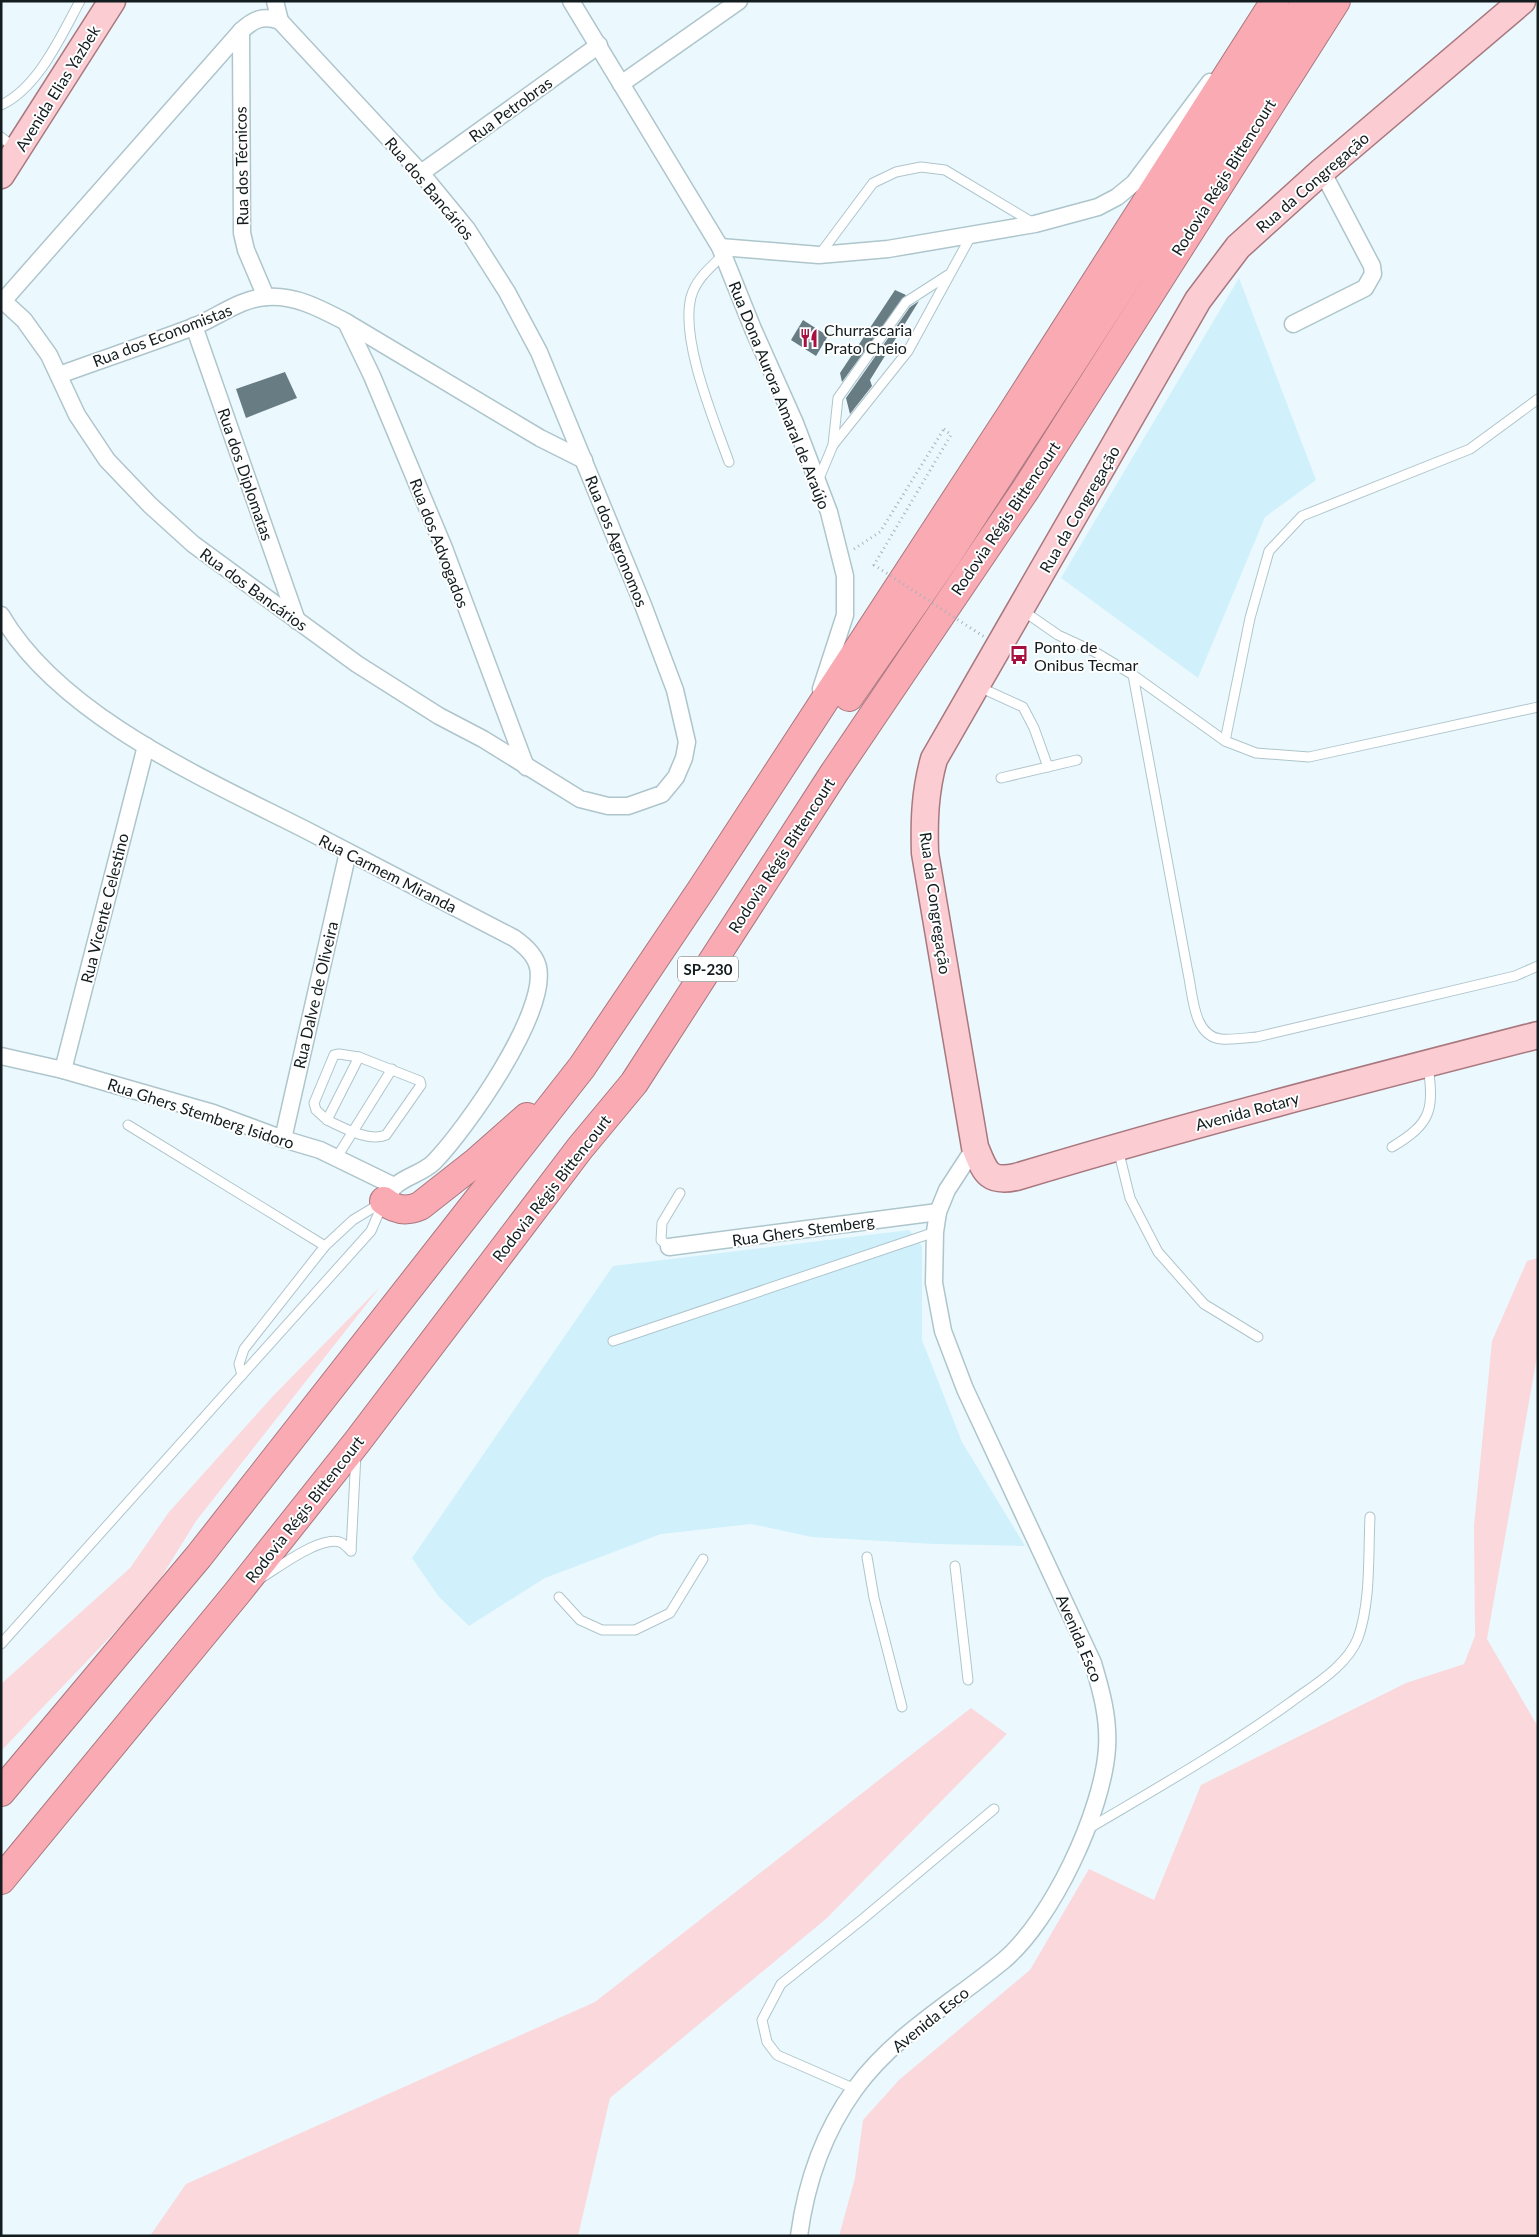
<svg xmlns="http://www.w3.org/2000/svg" width="1539" height="2237" font-family="Lato,sans-serif">
<style>
.built{fill:#d0f0fb}
.green{fill:#fad8db}
.building{fill:#677c83}
.lines{fill:none;stroke-linecap:round;stroke-linejoin:round}
.lane-casing{stroke:#aec5cc;stroke-width:11}
.street-casing{stroke:#aec5cc;stroke-width:19}
.primary-casing{stroke:#a8787f;stroke-width:29}
.highway-casing{stroke:#a8787f;stroke-width:30}
.path{stroke:#a8b4b8;stroke-width:3;stroke-dasharray:1 4;stroke-linecap:butt}
.lane{stroke:#fff;stroke-width:9}
.street{stroke:#fff;stroke-width:16}
.primary{stroke:#fbccd1;stroke-width:26}
.highway{stroke:#f9aab3;stroke-width:28}
.path-bridge{stroke:#a8b4b8;stroke-width:3;stroke-dasharray:1 4;stroke-linecap:butt}
.labels{text-anchor:middle;dominant-baseline:central;stroke-width:4;stroke-linejoin:round;paint-order:stroke}
.shield{fill:#fff;stroke:#5a6062;stroke-width:1}
.shield-label{font-size:15px;font-weight:bold;fill:#131c1e}
.street-label{font-size:16px;fill:#131c1e;stroke:#fff}
.poi-label{font-size:16px;fill:#131c1e;stroke:#fff;text-anchor:start}
</style>
<rect width="100%" height="100%" fill="#ebf9fe"/>
<g class="built">
<path d="M1239 278 1316 480 1265 517 1198 678 1061 578Z"/>
<path d="M909 1230 922 1246V1340L962 1442 1025 1546 934 1544 812 1537 751 1524 661 1534 545 1578 469 1626 439 1597 412 1558 613 1266Z"/>
</g>
<g class="green">
<path d="M1538 1258V1351L1487 1639 1538 1727V2236H839L855 2178 863 2120 899 2080 1030 1970 1089 1869 1154 1900 1201 1785 1406 1683 1464 1664 1475 1636 1474 1526 1492 1341 1527 1261Z"/>
<path d="M380 1287 196 1521 151 1594 1 1751V1684L130 1568 169 1512 274 1395Z"/>
<path d="M971 1708 1007 1734 827 1918 610 2098 578 2236H150L186 2184 595 2002Z"/>
</g>
<g class="building">
<path d="M895 290 906 295 842 382 840 373Z"/>
<path d="M919 301 870 380 872 386 850 414 846 398 910 307Z"/>
<path d="M803 320 828 336 816 356 791 340Z"/>
<path d="M285 372 297 398 246 418 236 389Z"/>
</g>
<g class="lines">
<g class="lane-casing">
<g id="lane">
<path d="M1 105C38 88 61 36 80 1"/>
<path d="M1 137 16 149"/>
<path d="M820 254 873 183 896 172 921 167 945 170 1035 224"/>
<path d="M723 255C710 268 696 279 691 297 680 340 714 420 729 462"/>
<path d="M833 445 838 398 906 302 948 275"/>
<path d="M818 481 833 445 908 351 972 234"/>
<path d="M1022 610 1058 635 1095 652 1133 675 1225 741 1256 753 1309 757 1538 707"/>
<path d="M1133 675 1188 973C1193 995 1193 1036 1221 1039 1232 1040 1245 1038 1257 1037L1515 976 1538 966"/>
<path d="M977 686 1023 707 1034 728 1048 767"/>
<path d="M1225 741 1250 618 1269 551 1302 516 1470 449 1538 399"/>
<path d="M1001 778 1077 760"/>
<path d="M359 1057 420 1081 421 1085 386 1135C368 1142 344 1128 327 1120Z"/>
<path d="M327 1120 316 1110 314 1103 334 1055 339 1054 359 1057"/>
<path d="M128 1125 325 1246"/>
<path d="M1392 1147C1432 1123 1434 1110 1428 1065"/>
<path d="M1118 1149 1130 1198 1158 1252 1204 1304 1258 1337"/>
<path d="M337 1157 392 1069"/>
<path d="M669 1247 661 1240 662 1223 680 1193"/>
<path d="M613 1341 935 1232"/>
<path d="M242 1375 239 1364 244 1349 325 1246 353 1220 381 1203"/>
<path d="M351 1551 356 1454"/>
<path d="M867 1557 874 1598 902 1707"/>
<path d="M955 1566 968 1680"/>
<path d="M261 1578C278 1568 323 1533 342 1543 345 1545 349 1549 351 1551"/>
<path d="M559 1597 580 1620 602 1630H635L670 1613 703 1559"/>
<path d="M1 1644 371 1231 383 1203"/>
<path d="M1088 1829C1157 1788 1226 1749 1291 1702 1314 1685 1347 1666 1358 1638 1371 1601 1368 1556 1370 1517"/>
<path d="M855 2089 777 2055 767 2042 762 2020 781 1984 864 1918 994 1809"/>
</g>
</g>
<g class="street-casing">
<g id="street">
<path d="M275 1 280 21"/>
<path d="M571 1 720 247 753 329 795 423 829 512 845 576V615L821 689"/>
<path d="M241 31 242 233 246 250 266 297"/>
<path d="M621 84 739 1"/>
<path d="M421 173 599 45"/>
<path d="M720 247 819 255 888 249 1035 224 1098 207 1117 197 1134 183 1210 82"/>
<path d="M1 299 24 320 49 355 77 415 107 460 150 505 193 544 357 664 439 716 483 739 580 799 608 806H628L662 794 676 777 684 758 687 742 675 690 643 605 539 352 507 292 467 229 421 173 280 21C263 15 254 19 241 31L4 300"/>
<path d="M346 322 372 376 444 548 526 767"/>
<path d="M1293 324 1365 288 1373 274 1372 266 1322 171"/>
<path d="M194 326 297 621"/>
<path d="M59 375C103 359 148 344 193 327 216 318 241 298 267 297 296 295 321 309 346 322L540 438 584 460"/>
<path d="M1 615C60 716 205 779 306 830 375 866 445 902 514 938 524 945 535 954 538 967 548 1013 466 1129 434 1162 423 1173 406 1176 395 1186 391 1190 387 1197 384 1201"/>
<path d="M1 1056 63 1070 213 1113 283 1139 320 1150 394 1186"/>
<path d="M63 1070 146 746"/>
<path d="M283 1139 348 852"/>
<path d="M669 1247 938 1212"/>
<path d="M799 2236C806 2183 823 2133 855 2089 893 2036 953 2002 1003 1961 1052 1920 1103 1811 1107 1748 1109 1718 1101 1690 1093 1663L965 1389 943 1331 934 1283 935 1232 938 1212 947 1190 975 1147"/>
</g>
</g>
<g class="primary-casing">
<g id="primary">
<path d="M1522 1 1322 171 1238 247 1198 300 934 759C925 791 924 820 925 853L975 1147C985 1171 987 1183 1016 1177 1188 1125 1363 1080 1538 1035"/>
<path d="M1 175 112 1"/>
</g>
</g>
<g class="highway-casing">
<g id="highway">
<path d="M849 697 947 556 1307 1"/>
<path d="M384 1201C395 1210 406 1212 420 1206L476 1162 527 1117"/>
<path d="M1 1792 199 1556 582 1067 703 887 1012 413 1275 1"/>
<path d="M1 1880 237 1593 357 1442 580 1148 634 1083 834 773 1026 489 1336 1"/>
</g>
</g>
<path class="path" d="M854 549 880 532 944 429"/>
<use href="#lane" class="lane"/>
<use href="#street" class="street"/>
<use href="#primary" class="primary"/>
<use href="#highway" class="highway"/>
<path class="path-bridge" d="M944 429 951 435 874 565 986 638"/>
</g>
<defs>
<g id="restaurant-bare" transform="scale(1.5)"><path d="M-5-6h1v4h1v-4h1v4h1v-4h1v5L-1.5 .5V6h-2V.5L-5-1ZM5-6V6H3V1.5H1.5Q1.5-4 5-6Z" fill="#a71041" stroke="#fff" stroke-width="2.5" paint-order="stroke"/></g>
<g id="bus-bare" transform="scale(1.5)"><path d="M-5-6H5V4H4V6H2V4H-2V6H-4V4H-5ZM-3.5-4V0h7V-4ZM-3.5 1.2v1.5H-2V1.2ZM2 1.2v1.5H3.5V1.2Z" fill="#a71041" stroke="#fff" stroke-width="2.5" paint-order="stroke"/></g>
</defs>
<g fill-rule="evenodd">
<use href="#restaurant-bare" x="809" y="338"/>
<use href="#bus-bare" x="1019" y="655"/>
</g>
<g class="labels">
<rect class="shield" x="678" y="956.5" width="60" height="25" rx="4"/>
<g class="shield-label">
<text x="708" y="969">SP-230</text>
</g>
<g class="street-label">
<text transform="translate(57 88) rotate(-58)">Avenida Elias Yazbek</text>
<text transform="translate(510 109) rotate(-36)">Rua Petrobras</text>
<text transform="translate(241 166) rotate(-91)">Rua dos Técnicos</text>
<text transform="translate(1223 177) rotate(-58)">Rodovia Régis Bittencourt</text>
<text transform="translate(1312 182) rotate(-41)">Rua da Congregação</text>
<text transform="translate(430 188) rotate(50)">Rua dos Bancários</text>
<text transform="translate(162 335) rotate(-21)">Rua dos Economistas</text>
<text transform="translate(780 395) rotate(68)">Rua Dona Aurora Amaral de Araújo</text>
<text transform="translate(246 474) rotate(71)">Rua dos Diplomatas</text>
<text transform="translate(1079 509) rotate(-60)">Rua da Congregação</text>
<text transform="translate(1005 518) rotate(-56)">Rodovia Régis Bittencourt</text>
<text transform="translate(617 541) rotate(68)">Rua dos Agronomos</text>
<text transform="translate(440 543) rotate(69)">Rua dos Advogados</text>
<text transform="translate(254 589) rotate(36)">Rua dos Bancários</text>
<text transform="translate(781 855) rotate(-57)">Rodovia Régis Bittencourt</text>
<text transform="translate(388 873) rotate(27)">Rua Carmem Miranda</text>
<text transform="translate(936 903) rotate(82)">Rua da Congregação</text>
<text transform="translate(104 908) rotate(-76)">Rua Vicente Celestino</text>
<text transform="translate(315 995) rotate(-77)">Rua Dalve de Oliveira</text>
<text transform="translate(1247 1111) rotate(-15)">Avenida Rotary</text>
<text transform="translate(201 1113) rotate(18)">Rua Ghers Stemberg Isidoro</text>
<text transform="translate(551 1188) rotate(-52)">Rodovia Régis Bittencourt</text>
<text transform="translate(803 1230) rotate(-8)">Rua Ghers Stemberg</text>
<text transform="translate(304 1509) rotate(-52)">Rodovia Régis Bittencourt</text>
<text transform="translate(1080 1638) rotate(67)">Avenida Esco</text>
<text transform="translate(930 2019) rotate(-39)">Avenida Esco</text>
</g>
<g class="poi-label">
<text x="824" y="329">Churrascaria<tspan x="824" dy="18">Prato Cheio</tspan></text>
<text x="1034" y="646">Ponto de<tspan x="1034" dy="18">Onibus Tecmar</tspan></text>
</g>
</g>
<rect width="1539" height="2237" fill="none" stroke="#131c1e" stroke-width="5"/>
</svg>
